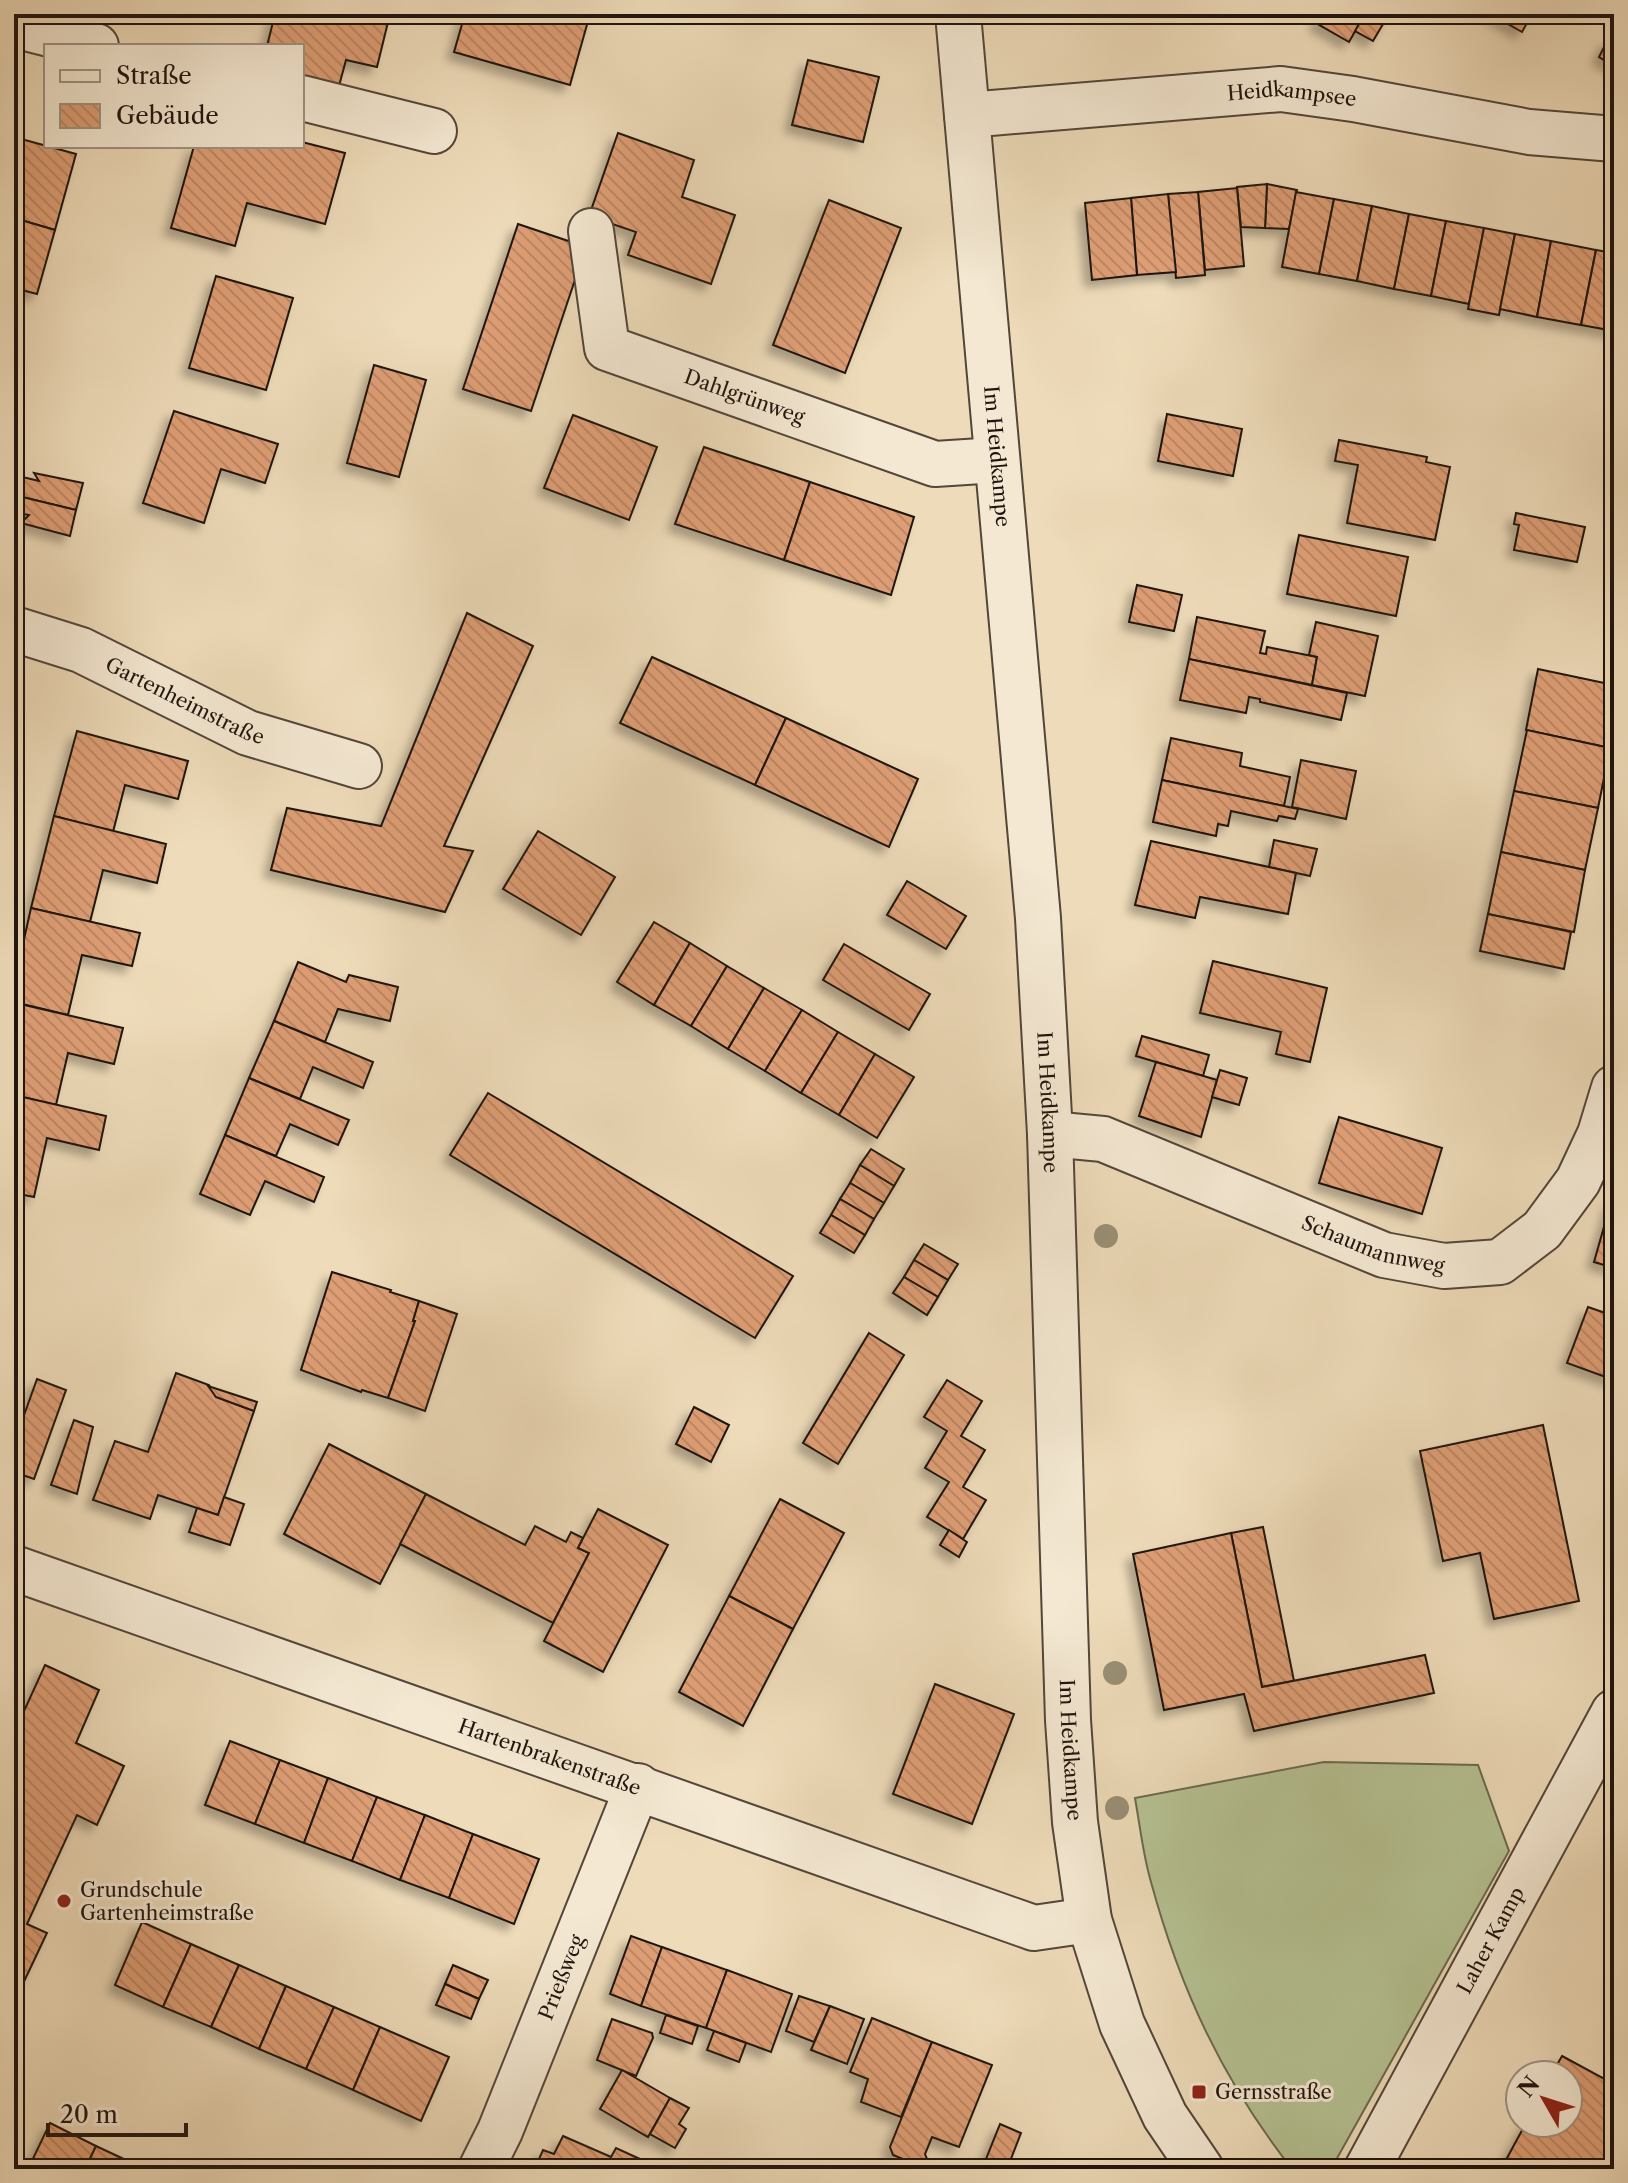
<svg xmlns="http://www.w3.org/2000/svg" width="1628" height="2183" font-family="'Libre Caslon Text',serif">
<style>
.grass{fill:#b5c192;stroke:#6a6a50;stroke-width:2}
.building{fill:url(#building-back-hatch);stroke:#1f140f;stroke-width:2;filter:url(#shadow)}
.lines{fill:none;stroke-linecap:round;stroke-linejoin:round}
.minor-casing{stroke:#53463a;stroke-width:48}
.minor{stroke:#f4e8d2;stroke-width:44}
.tree{fill:#998f75}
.poi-dot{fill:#8f2418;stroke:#f4e8d2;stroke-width:3}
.labels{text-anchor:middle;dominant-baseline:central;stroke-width:6;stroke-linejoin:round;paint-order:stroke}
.street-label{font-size:20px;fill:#1f140f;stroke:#f4e8d2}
.poi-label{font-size:20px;fill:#1f140f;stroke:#f4e8d2;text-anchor:start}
</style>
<defs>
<pattern id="building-back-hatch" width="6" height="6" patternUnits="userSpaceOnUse" patternTransform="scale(2)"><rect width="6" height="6" fill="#de9e75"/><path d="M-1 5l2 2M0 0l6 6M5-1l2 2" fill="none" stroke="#be8764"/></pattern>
<filter id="shadow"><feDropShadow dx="-7" dy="7" stdDeviation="4" flood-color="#0004"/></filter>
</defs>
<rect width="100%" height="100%" fill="#eedbb9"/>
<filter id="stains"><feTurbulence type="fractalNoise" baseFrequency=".0025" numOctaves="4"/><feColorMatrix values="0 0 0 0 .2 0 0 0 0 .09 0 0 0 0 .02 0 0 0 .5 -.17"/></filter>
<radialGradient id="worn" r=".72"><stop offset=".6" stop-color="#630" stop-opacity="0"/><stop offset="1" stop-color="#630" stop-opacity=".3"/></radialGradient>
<path class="grass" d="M1324 1762 1478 1765 1509 1851 1331 2169H1292C1223 2081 1180 1989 1151 1882 1143 1855 1140 1826 1135 1798Z"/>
<g class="building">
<path d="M275 14H372L389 18 377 67 346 60 339 86 302 77V46H267Z"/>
<path d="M465 14H590L570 85 454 52Z"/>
<path d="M1321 14H1365L1349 42 1316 23Z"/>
<path d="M1365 14H1389L1373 41 1355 31Z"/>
<path d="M1490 14H1532L1522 32Z"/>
<path d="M1608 39 1614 42V66L1599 57Z"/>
<path d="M808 60 879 77 863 142 792 125Z"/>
<path d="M618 133 694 160 682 197 735 215 711 284 628 255 636 232 589 216Z"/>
<path d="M14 137 76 154 55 230 14 218Z"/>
<path d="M302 142 345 153 325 224 247 203 235 246 171 228 194 146H302Z"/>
<path d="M1267 184 1297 190 1289 229 1265 228Z"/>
<path d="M1267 184 1265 228 1241 227 1237 187Z"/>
<path d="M1237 188 1244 266 1205 270 1198 192Z"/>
<path d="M1198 192 1205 275 1176 278 1168 194Z"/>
<path d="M1296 192 1334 199 1319 274 1282 267Z"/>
<path d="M1168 194 1176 272 1137 275 1131 198Z"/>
<path d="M1131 198 1137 275 1092 280 1085 203Z"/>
<path d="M1334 199 1372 206 1357 281 1319 274Z"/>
<path d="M829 200 901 228 845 373 773 345Z"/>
<path d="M1372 206 1409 214 1394 289 1357 281Z"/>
<path d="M1409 214 1446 221 1431 296 1394 289Z"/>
<path d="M14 218 55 230 37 294 14 288Z"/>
<path d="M1446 221 1484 228 1469 304 1431 296Z"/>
<path d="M518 224 586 247 531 411 463 389Z"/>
<path d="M1484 228 1515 234 1499 315 1468 309Z"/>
<path d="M1515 234 1551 241 1537 317 1500 309Z"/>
<path d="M1551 241 1596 250 1581 325 1537 317Z"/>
<path d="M1596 250 1614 253V331L1581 325Z"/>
<path d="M216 276 293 298 266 390 189 368Z"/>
<path d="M374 365 426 380 399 477 347 463Z"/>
<path d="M174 411 278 444 265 483 221 469 204 523 143 503Z"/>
<path d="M1167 414 1242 429 1233 476 1158 461Z"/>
<path d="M573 415 657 447 629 520 544 488Z"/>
<path d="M1339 440 1427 457 1426 462 1450 467 1435 540 1347 523 1358 465 1335 461Z"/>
<path d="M704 447 810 482 784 560 675 524Z"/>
<path d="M34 473 83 483 76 510 14 495V475L39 481Z"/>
<path d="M810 482 914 517 891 595 784 560Z"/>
<path d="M14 495 76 510 70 536 21 523 29 515 14 512Z"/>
<path d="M1516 513 1585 527 1577 562 1514 550 1519 525 1514 524Z"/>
<path d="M1299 535 1408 557 1396 616 1287 594Z"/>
<path d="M1137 585 1182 595 1174 631 1129 622Z"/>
<path d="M467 613 533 646 444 846 473 851 445 912 271 870 287 808 381 826Z"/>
<path d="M1197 617 1265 631 1260 653 1266 654 1267 647 1317 657 1312 685 1189 659Z"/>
<path d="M1316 622 1378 636 1365 696 1312 685 1317 657 1309 655Z"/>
<path d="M652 657 786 718 755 785 620 723Z"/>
<path d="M1189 659 1347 693 1341 720 1260 702V699L1249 697 1246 713 1180 700Z"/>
<path d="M1538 669 1614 685V730L1610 748 1526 730Z"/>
<path d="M786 718 918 779 889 847 755 785Z"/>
<path d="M1527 730 1610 748 1598 808 1514 791Z"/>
<path d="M77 731 188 761 178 799 125 785 113 832 54 816Z"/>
<path d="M1171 738 1242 753 1240 766 1290 777 1284 806 1162 780Z"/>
<path d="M1301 760 1356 771 1346 819 1292 807Z"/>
<path d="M1162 780 1298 809 1295 819 1279 816 1277 821 1231 811 1228 826 1218 824 1216 836 1153 822Z"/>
<path d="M1514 791 1598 808 1585 870 1501 852Z"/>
<path d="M54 816 166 844 157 883 103 870 90 922 31 908Z"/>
<path d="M538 831 615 877 581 935 503 889Z"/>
<path d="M1274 840 1317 849 1310 876 1269 867Z"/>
<path d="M1151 841 1296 873 1288 914 1200 897 1195 918 1135 905Z"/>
<path d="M1501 852 1585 870 1574 932 1488 914Z"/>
<path d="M907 881 966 916 946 949 887 915Z"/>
<path d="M31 908 140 933 132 966 82 955 68 1015 14 1002V984Z"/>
<path d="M1488 914 1571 932 1564 969 1480 951Z"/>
<path d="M654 922 690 943 654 1005 617 982Z"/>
<path d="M690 943 727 966 691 1026 654 1005Z"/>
<path d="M844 944 930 994 909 1030 823 980Z"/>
<path d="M1213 961 1327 988 1310 1062 1276 1054 1281 1032 1200 1013Z"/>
<path d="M298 962 346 982 349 975 398 987 390 1021 338 1009 325 1042 274 1021Z"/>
<path d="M727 966 764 988 728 1049 691 1026Z"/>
<path d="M764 988 802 1010 765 1071 728 1049Z"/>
<path d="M20 1004 123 1028 114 1064 68 1053 56 1105 14 1095V1028Z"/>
<path d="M802 1010 838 1032 801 1093 765 1071Z"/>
<path d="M274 1021 373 1062 363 1088 313 1067 300 1099 249 1078Z"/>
<path d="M838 1032 875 1054 839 1115 801 1093Z"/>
<path d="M1142 1036 1209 1055 1203 1076 1136 1056Z"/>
<path d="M875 1054 914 1077 877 1138 839 1115Z"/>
<path d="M1156 1062 1217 1080 1201 1137 1139 1116Z"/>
<path d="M1220 1070 1247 1078 1239 1105 1212 1097Z"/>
<path d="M249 1078 349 1120 338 1145 290 1124 276 1156 225 1135Z"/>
<path d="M488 1093 793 1276 755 1338 450 1155Z"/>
<path d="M14 1095 106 1116 99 1150 47 1138 34 1197 14 1193Z"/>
<path d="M1339 1117 1442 1148 1422 1214 1319 1183Z"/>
<path d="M225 1135 324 1177 314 1202 265 1181 250 1215 200 1194Z"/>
<path d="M871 1149 904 1169 894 1186 860 1165Z"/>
<path d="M860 1165 894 1186 884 1203 850 1183Z"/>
<path d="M850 1183 884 1203 874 1219 840 1199Z"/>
<path d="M840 1199 874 1219 865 1235 831 1215Z"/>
<path d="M1611 1202 1614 1203V1268L1594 1262Z"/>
<path d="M831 1215 865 1235 854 1253 820 1233Z"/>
<path d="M924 1244 958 1264 948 1280 914 1260Z"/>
<path d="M914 1260 948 1280 938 1297 904 1277Z"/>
<path d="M332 1272 391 1290 390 1292 419 1301 413 1321H415L388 1398 362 1390 361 1392 301 1370Z"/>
<path d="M904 1277 938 1297 927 1315 893 1293Z"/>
<path d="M419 1301 457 1314 425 1411 388 1398 415 1321H413Z"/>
<path d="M1588 1307 1614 1316V1380L1567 1363Z"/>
<path d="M869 1333 904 1355 838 1464 803 1443Z"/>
<path d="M176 1373 209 1385 216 1397 254 1411 218 1515 158 1495 150 1519 93 1500 115 1441 148 1452Z"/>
<path d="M37 1379 66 1390 34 1479 14 1472V1415L23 1418Z"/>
<path d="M947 1380 982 1401 961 1436 985 1450 963 1487 986 1500 963 1539 927 1517 949 1482 925 1468 947 1431 924 1417Z"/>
<path d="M208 1386 257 1402 254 1411 216 1397Z"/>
<path d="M694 1407 729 1425 711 1462 676 1444Z"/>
<path d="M74 1420 93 1427 77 1494 51 1485Z"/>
<path d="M1543 1425 1579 1601 1494 1619 1480 1553 1443 1561 1420 1451Z"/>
<path d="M329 1444 426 1494 380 1584 284 1534Z"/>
<path d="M426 1494 525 1545 535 1526 566 1542 571 1532 583 1538 578 1548 589 1553 553 1623 400 1544Z"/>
<path d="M224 1497 244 1504 230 1545 189 1532 197 1508 218 1515Z"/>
<path d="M780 1499 844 1533 793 1629 729 1596Z"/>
<path d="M598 1509 668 1545 603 1672 544 1641 589 1553 578 1548Z"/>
<path d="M1263 1527 1294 1681 1262 1687 1231 1533Z"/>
<path d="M949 1530 967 1542 959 1557 940 1545Z"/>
<path d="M1231 1533 1262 1687 1425 1655 1434 1693 1254 1731 1244 1694 1164 1710 1133 1554Z"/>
<path d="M729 1596 793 1629 743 1726 679 1692Z"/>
<path d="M45 1665 99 1690 76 1743 124 1766 97 1825 77 1815 27 1924 47 1933 20 1990 14 1988V1744L23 1724 19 1722Z"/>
<path d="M935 1684 1014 1714 972 1824 893 1794Z"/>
<path d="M230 1741 280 1760 255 1824 205 1805Z"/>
<path d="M280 1760 328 1778 304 1843 255 1824Z"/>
<path d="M328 1778 377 1797 352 1861 304 1843Z"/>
<path d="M377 1797 425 1815 400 1880 352 1861Z"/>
<path d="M425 1815 473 1834 449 1898 400 1880Z"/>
<path d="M473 1834 539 1859 514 1924 449 1898Z"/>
<path d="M142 1922 191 1944 163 2007 115 1985Z"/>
<path d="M631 1936 662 1947 641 2006 610 1994Z"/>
<path d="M191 1944 239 1965 211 2027 163 2007Z"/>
<path d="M662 1947 727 1970 706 2028 641 2006Z"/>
<path d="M239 1965 286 1986 259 2049 211 2027Z"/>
<path d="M453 1965 488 1980 479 1999 445 1984Z"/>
<path d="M727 1970 792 1994 771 2052 706 2028Z"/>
<path d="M445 1984 479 1999 471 2019 436 2005Z"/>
<path d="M286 1986 334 2007 306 2069 259 2049Z"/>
<path d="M799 1996 830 2006 814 2042 786 2031Z"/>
<path d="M830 2006 864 2019 847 2064 811 2050Z"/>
<path d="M334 2007 380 2027 353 2090 306 2069Z"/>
<path d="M666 2015 698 2026 692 2044 660 2033Z"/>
<path d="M872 2018 932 2042 901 2117 861 2102 868 2079 850 2072Z"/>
<path d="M612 2019 652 2033 653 2038 636 2076 597 2060Z"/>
<path d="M380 2027 449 2057 421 2121 353 2090Z"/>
<path d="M714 2031 746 2043 739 2062 707 2050Z"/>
<path d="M932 2042 992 2065 959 2147 932 2137 925 2154 927 2159 910 2167 908 2161 893 2155 890 2147Z"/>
<path d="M1562 2056 1614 2084V2169H1501L1526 2123H1568V2075H1551Z"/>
<path d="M622 2070 670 2098 648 2137 600 2109Z"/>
<path d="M670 2098 689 2108 679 2124 686 2129 675 2148 650 2134Z"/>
<path d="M50 2123 96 2146 85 2169H28Z"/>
<path d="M1000 2124 1021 2133 1007 2169H982Z"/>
<path d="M563 2136 611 2157 616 2148 662 2169 535 2168 543 2150 554 2154Z"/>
<path d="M96 2146 143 2168V2169H85Z"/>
</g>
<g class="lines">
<g class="minor-casing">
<g id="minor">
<path id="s1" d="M958 14 1038 918 1050 1134 1068 1720 1075 1822 1089 1920 1122 2024 1165 2116 1201 2169"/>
<path d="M14 25 96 46"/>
<path d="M302 98 434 131"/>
<path id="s2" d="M967 115 1281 89 1353 99 1529 132 1614 139"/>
<path id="s3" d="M591 231 607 348 935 464 997 460"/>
<path id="s4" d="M14 629 81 650 248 733 359 766"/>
<path id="s5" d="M1050 1134 1103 1139 1384 1255 1444 1266 1500 1262 1542 1230 1578 1181 1600 1134 1614 1088"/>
<path id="s6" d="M14 1568 1034 1928 1089 1920"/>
<path id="s7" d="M481 2169 500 2131 638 1786"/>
<path id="s8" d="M1367 2169 1614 1712"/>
</g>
</g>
<use href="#minor" class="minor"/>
</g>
<g class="tree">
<circle cx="1106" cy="1236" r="12"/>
<circle cx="1115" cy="1673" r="12"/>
<circle cx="1117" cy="1808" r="12"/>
</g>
<g class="poi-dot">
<circle cx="64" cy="1901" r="8"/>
<rect x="1191" y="2084" width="16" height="16" rx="4"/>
</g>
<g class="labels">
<g class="street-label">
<text stroke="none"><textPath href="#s2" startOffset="326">Heidkampsee</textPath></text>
<text stroke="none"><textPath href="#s3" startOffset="264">Dahlgrünweg</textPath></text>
<text stroke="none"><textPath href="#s1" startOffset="444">Im Heidkampe</textPath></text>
<text stroke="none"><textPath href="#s4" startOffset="186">Gartenheimstraße</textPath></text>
<text stroke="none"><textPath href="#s1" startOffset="1092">Im Heidkampe</textPath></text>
<text stroke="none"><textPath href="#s5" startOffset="344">Schaumannweg</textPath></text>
<text stroke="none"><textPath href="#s1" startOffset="1740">Im Heidkampe</textPath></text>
<text stroke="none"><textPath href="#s6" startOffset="568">Hartenbrakenstraße</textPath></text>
<text stroke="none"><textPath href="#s8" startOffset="260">Laher Kamp</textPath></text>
<text stroke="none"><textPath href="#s7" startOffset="208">Prießweg</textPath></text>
</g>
<g class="poi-label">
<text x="80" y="1890">Grundschule<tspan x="80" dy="23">Gartenheimstraße</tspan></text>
<text x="1215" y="2092">Gernsstraße</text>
</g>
</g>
<rect width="1628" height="2183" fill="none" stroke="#eedbb9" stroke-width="48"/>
<rect x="16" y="16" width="1596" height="2151" fill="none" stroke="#1f140f" stroke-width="4"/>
<rect x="24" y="24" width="1580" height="2135" fill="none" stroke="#1f140f" stroke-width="2"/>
<rect x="44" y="44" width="260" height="104" fill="#f4e8d2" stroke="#9f9384" stroke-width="2"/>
<rect x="60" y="70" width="40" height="12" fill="#f4e8d2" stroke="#9f9384" stroke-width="2"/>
<text x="116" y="84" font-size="24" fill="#1f140f">Straße</text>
<rect x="60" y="104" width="40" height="24" fill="url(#building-back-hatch)" stroke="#9f9384" stroke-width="2"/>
<text x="116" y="124" font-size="24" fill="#1f140f">Gebäude</text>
<g transform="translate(1544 2099) rotate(309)"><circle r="38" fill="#f4e8d2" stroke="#9f9384" stroke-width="2"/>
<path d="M0-6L14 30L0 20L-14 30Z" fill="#8f2418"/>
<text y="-12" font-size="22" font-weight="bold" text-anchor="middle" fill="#1f140f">N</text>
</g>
<path d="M48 2123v12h138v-12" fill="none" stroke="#1f140f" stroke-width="4"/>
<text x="60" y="2123" font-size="24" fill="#1f140f" stroke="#f4e8d2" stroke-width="6" paint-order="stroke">20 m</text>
<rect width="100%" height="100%" filter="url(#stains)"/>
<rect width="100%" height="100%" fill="url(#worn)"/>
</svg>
